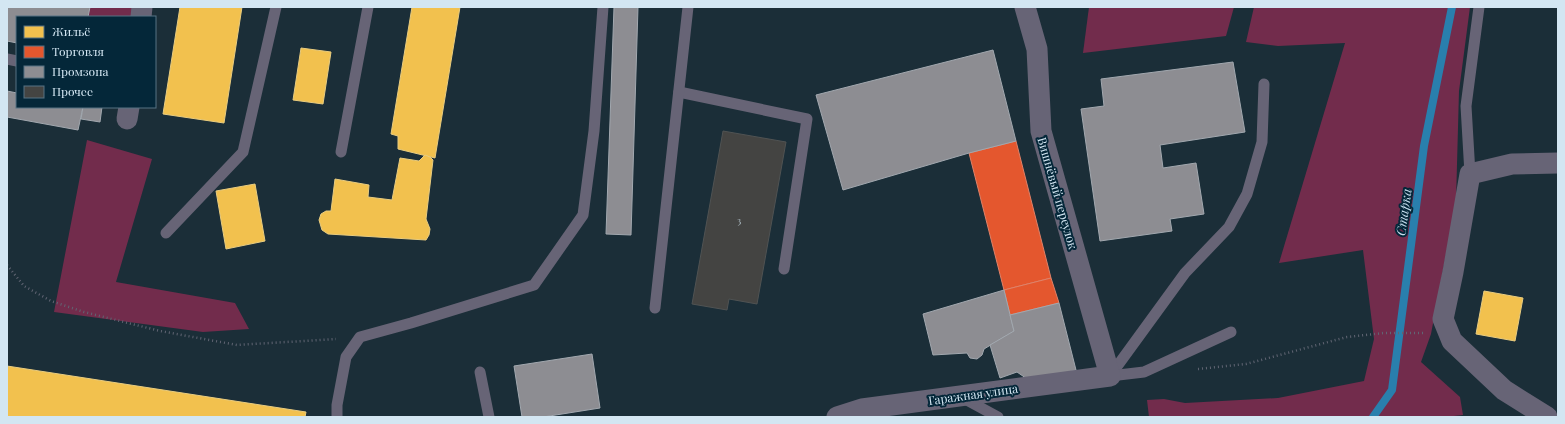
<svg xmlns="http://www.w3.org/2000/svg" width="1565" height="424" font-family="'Playfair Display',serif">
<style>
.green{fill:#722c4c}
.homes{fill:#f2c14e;stroke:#e9cc7f}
.shops{fill:#e4572e;stroke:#df8269}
.industry{fill:#8d8d92;stroke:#a2a8af}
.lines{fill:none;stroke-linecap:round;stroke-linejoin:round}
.stream{stroke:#297fad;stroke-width:8}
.building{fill:#444442;stroke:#505353}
.path{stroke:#616573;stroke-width:2.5;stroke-dasharray:1 3;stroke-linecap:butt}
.service{stroke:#676476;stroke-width:11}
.minor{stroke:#676476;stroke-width:21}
.labels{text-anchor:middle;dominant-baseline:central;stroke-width:4;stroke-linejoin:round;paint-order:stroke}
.number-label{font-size:10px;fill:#afbec6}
.street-label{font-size:12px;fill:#d3e6f2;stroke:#042739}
.water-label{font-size:13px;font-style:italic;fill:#c6deee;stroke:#042739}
</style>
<rect width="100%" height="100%" fill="#1b2e38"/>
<g class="green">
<path d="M7 7H133L131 17H20Z"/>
<path d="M1089 7H1234L1226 36 1083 53Z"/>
<path d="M1254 7H1470L1459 91 1456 201 1431 334 1421 362 1460 397 1463 415 1445 417H1149L1147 400 1164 399 1185 403 1278 398 1364 381 1374 339 1363 250 1279 263 1345 43 1278 46 1246 42Z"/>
<path d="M87 140 152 159 116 282 235 303 249 329 203 332 54 312Z"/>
</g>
<g class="homes">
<path d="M180 7H242L224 123 163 114Z"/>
<path d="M412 7H460L435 158 398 149V136L391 134Z"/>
<path d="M301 48 331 52 323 104 293 100Z"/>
<path d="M425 155 430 157 433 160 426 219 430 229 429 235 426 240 328 234 322 230 319 220 321 214 326 211H331L335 179 369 185 368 197 392 200 400 158 419 161Z"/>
<path d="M255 184 265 241 226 249 216 191Z"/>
<path d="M1484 291 1523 298 1515 341 1476 334Z"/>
<path d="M7 366 306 412 305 417H7Z"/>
</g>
<g class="shops">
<path d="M1016 141 1051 278 1004 290 969 153Z"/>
<path d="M1051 278 1059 303 1010 315 1004 290Z"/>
</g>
<g class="industry">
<path d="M7 7H90L88 17H17V43L7 41Z"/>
<path d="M614 7H638L631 235 606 234Z"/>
<path d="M993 50 1016 141 969 153 843 190 816 95Z"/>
<path d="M1233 62 1245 132 1160 145 1163 168 1196 163 1204 214 1170 219 1172 231 1100 241 1081 109 1104 106 1101 79Z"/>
<path d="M7 91 17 93V107H83L78 130 7 117Z"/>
<path d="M83 107H102L100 122 81 119Z"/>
<path d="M1004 290 1014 331 984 349 982 355 977 359 970 358 967 353 933 355 923 314Z"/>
<path d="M1059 303 1076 370 1033 383 1017 372 1000 378 990 345 1014 331 1010 315Z"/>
<path d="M592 354 600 408 543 417H522L514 366Z"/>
</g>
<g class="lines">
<path class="stream" d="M1373 417 1392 390 1424 146 1452 7"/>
</g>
<path class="building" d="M723 131 786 142 757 304 729 299 727 310 692 304Z"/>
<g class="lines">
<g class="path">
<path d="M7 265 24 286 51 301 84 312 160 331 237 345 336 339"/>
<path d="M1198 369 1246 364 1347 337 1384 333H1423"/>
</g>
<g class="service">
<path d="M7 59 17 61"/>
<path d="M679 92 807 119 784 269"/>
<path d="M341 152 368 7"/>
<path d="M1470 174 1466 106 1479 7"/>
<path d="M166 233 243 152 276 7"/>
<path d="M655 308 688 7"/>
<path d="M480 372 489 417"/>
<path d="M1110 376 1185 273 1229 227 1247 194 1262 142 1264 84"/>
<path d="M1110 376 1144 372 1231 332"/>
<path d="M963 398 998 417"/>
<path d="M337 417V405L346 357 360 337 411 323 534 285 583 215 594 131 603 7"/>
</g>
<g class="minor">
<path d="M141 17 142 7"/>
<path d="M127 119 129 107"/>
<path d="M837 417 862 409 1110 376 1041 131 1037 49 1025 7"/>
<path d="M1547 417 1504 390 1452 341 1443 319 1453 272 1470 174 1512 164 1558 163"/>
</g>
</g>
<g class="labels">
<g class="number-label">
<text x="739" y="220">3</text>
</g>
<g class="street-label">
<text transform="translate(1058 193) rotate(74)">Вишнёвый переулок</text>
<text transform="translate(973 394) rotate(-8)">Гаражная улица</text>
</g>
<g class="water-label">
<text transform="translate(1403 212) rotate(-82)">Старка</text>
</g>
</g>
<rect width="1565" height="424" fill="none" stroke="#d3e6f2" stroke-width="16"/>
<rect x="16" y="16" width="140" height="92" fill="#042739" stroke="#577383"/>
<rect x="24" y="26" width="20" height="12" fill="#f2c14e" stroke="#577383"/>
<text x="52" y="36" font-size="12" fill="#d3e6f2">Жильё</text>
<rect x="24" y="46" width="20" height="12" fill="#e4572e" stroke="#577383"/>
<text x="52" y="56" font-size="12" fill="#d3e6f2">Торговля</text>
<rect x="24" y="66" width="20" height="12" fill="#8d8d92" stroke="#577383"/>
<text x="52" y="76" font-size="12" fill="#d3e6f2">Промзона</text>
<rect x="24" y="86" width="20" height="12" fill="#444442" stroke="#577383"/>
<text x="52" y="96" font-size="12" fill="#d3e6f2">Прочее</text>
</svg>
